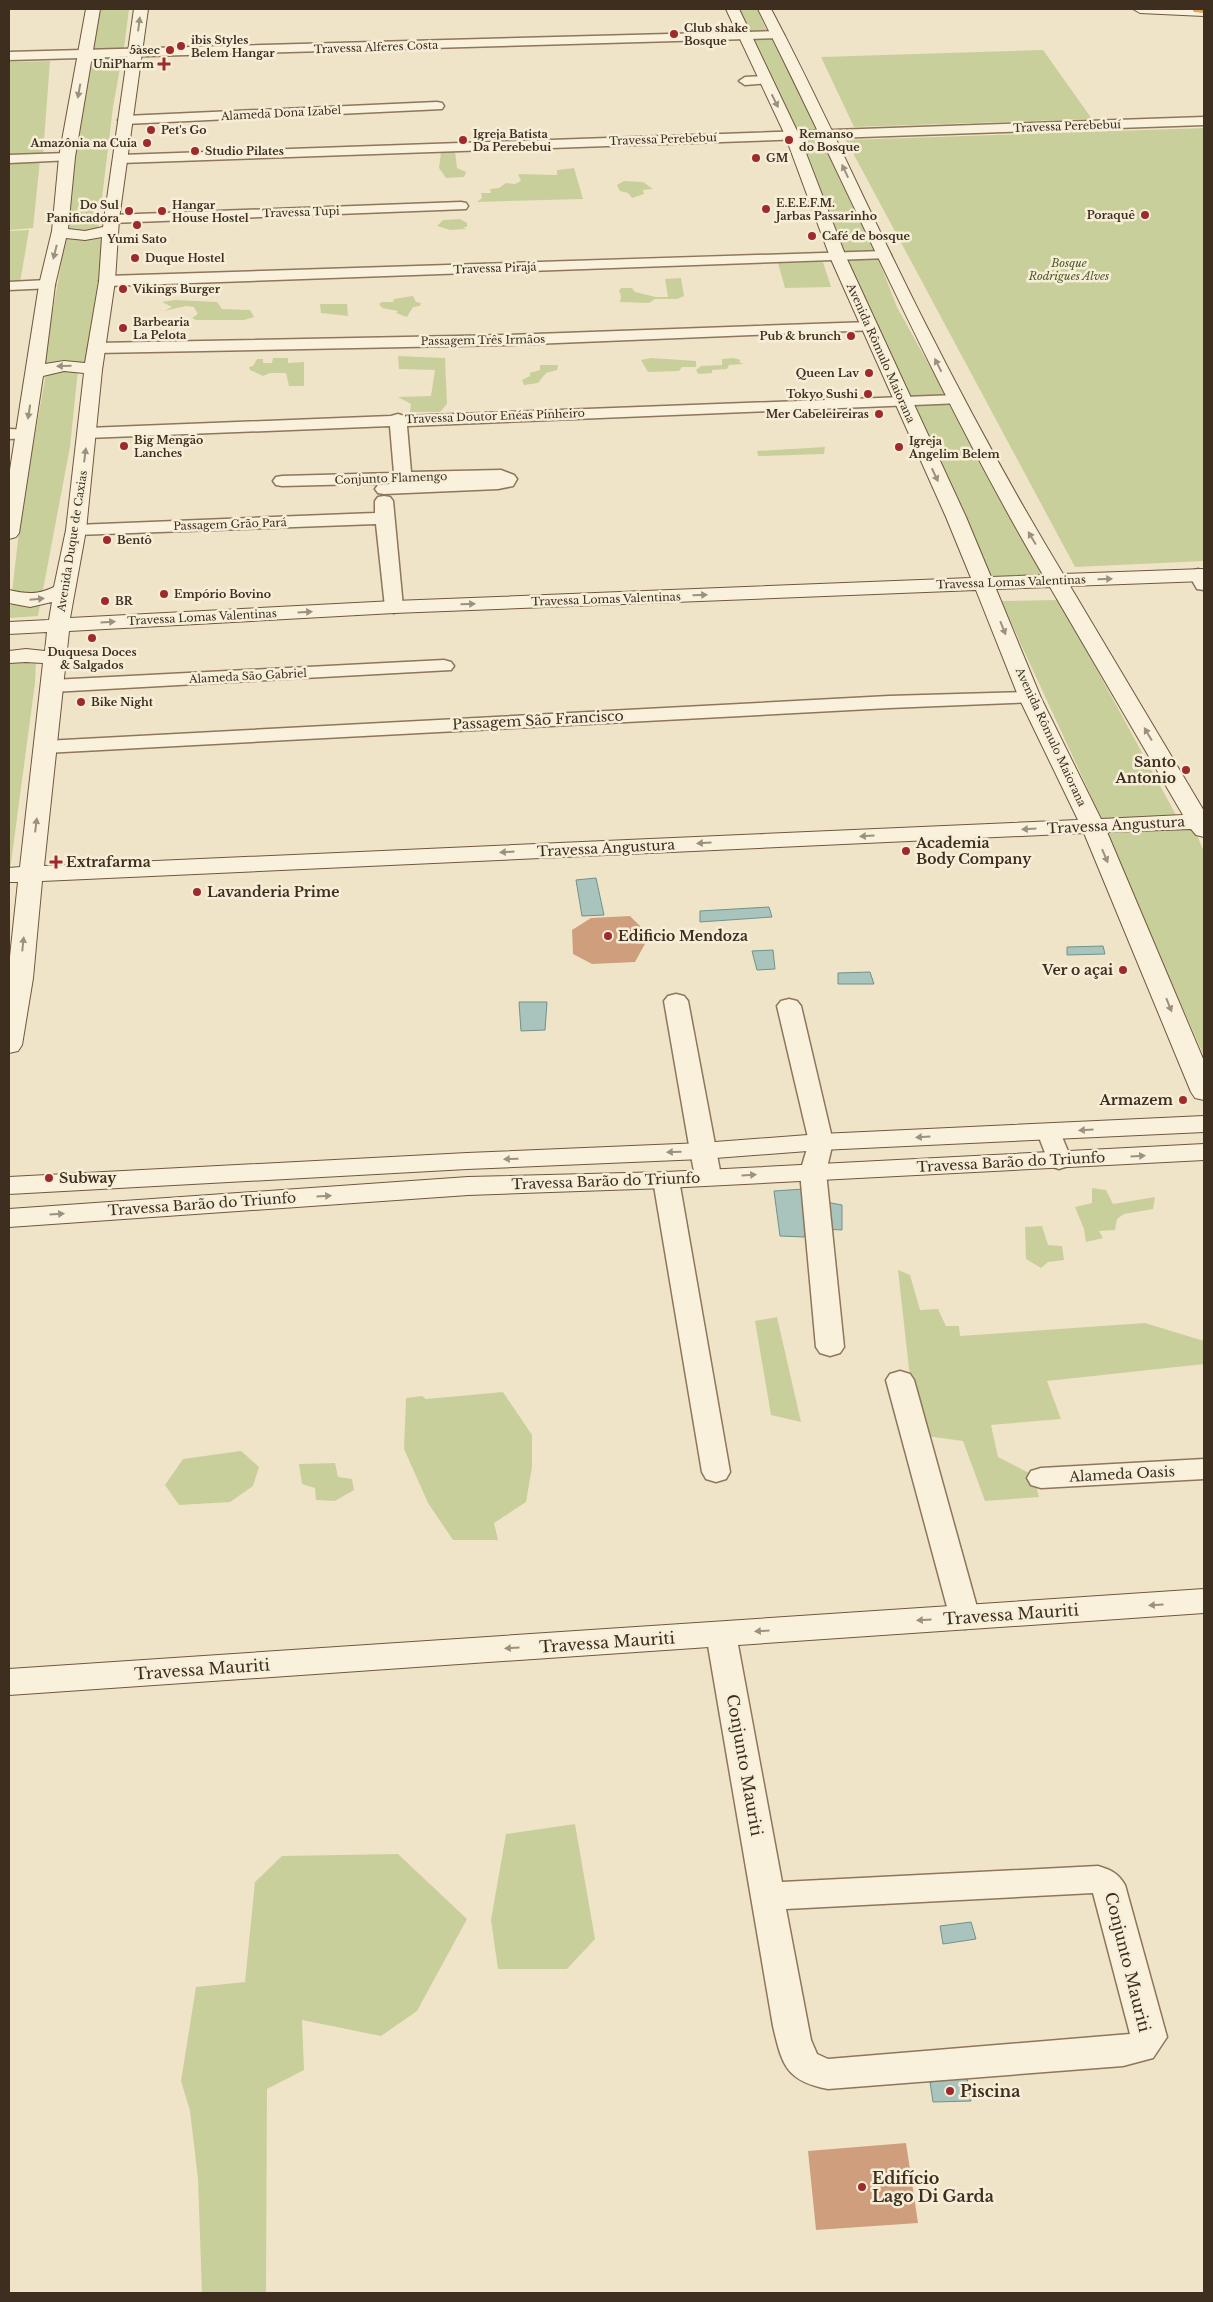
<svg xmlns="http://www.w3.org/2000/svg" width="1213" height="2302" font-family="'Libre Baskerville',serif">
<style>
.green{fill:#c9cf9b}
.water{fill:#a9c4bc;stroke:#6f938a}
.building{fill:#cf9f7d}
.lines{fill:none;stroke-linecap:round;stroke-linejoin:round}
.street-casing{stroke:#8d765c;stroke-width:3}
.secondary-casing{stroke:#6f573f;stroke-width:2}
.highway-casing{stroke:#5b4430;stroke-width:2}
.street{fill:#faf1dc;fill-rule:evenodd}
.secondary{fill:#faf1dc;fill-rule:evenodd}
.highway{fill:#e0a458;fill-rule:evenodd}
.oneway{fill:#9c907e}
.poi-dot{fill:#9e2a2b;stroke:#f7eed8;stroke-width:2}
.labels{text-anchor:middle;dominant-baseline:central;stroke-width:5;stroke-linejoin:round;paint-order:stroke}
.far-poi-label{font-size:11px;font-weight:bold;fill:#3d2e20;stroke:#f7eed8;text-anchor:start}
.far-street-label{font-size:11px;fill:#3d2e20;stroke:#f7eed8}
.far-park-label{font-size:11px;font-style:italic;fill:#4d5a26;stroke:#f7eed8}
.street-label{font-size:14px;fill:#3d2e20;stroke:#f7eed8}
.poi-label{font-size:14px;font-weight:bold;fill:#3d2e20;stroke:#f7eed8;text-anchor:start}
.near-street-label{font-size:16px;fill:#3d2e20;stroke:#f7eed8}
.near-poi-label{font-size:16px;font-weight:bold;fill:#3d2e20;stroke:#f7eed8;text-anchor:start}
</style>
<rect width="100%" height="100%" fill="#f0e4c8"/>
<g class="green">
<path d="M100 9H129L125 41 113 107 98 231 90 233 68 230 75 144Z"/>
<path d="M737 9H757L767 31H748Z"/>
<path d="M774 37 821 132H796L749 38Z"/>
<path d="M1043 50 1092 119 854 127 821 57Z"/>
<path d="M50 61 43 154 9 155V62Z"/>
<path d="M1204 128V561L1075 567 846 140Z"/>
<path d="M823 135 867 230 897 307 1045 575 992 576 986 574 845 260 796 136Z"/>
<path d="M455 151 457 168 466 172 464 177 446 178 439 168 441 152Z"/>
<path d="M40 160 33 228 9 230V162Z"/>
<path d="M574 168 583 199 477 202 482 198 481 193H491L490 189 499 188 506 183 515 184 521 181 518 174 557 175V170Z"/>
<path d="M624 181 643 182 653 189 643 190 644 194 632 198 628 193 620 191 617 185Z"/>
<path d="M460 219 467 223V227H463L466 229 450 230 437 226 443 220Z"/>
<path d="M29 230 20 283 9 284V231Z"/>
<path d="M105 234 85 365 43 366 66 236Z"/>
<path d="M823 262 831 287 785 288 778 263Z"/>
<path d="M681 278 684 296 677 299H655L649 303 620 302 621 296 619 291 621 288H632L635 292 656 297H668L665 279Z"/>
<path d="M413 296 416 302 421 303 420 306 413 307 407 317 396 313 398 311 382 308 379 304 382 302H393L394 299Z"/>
<path d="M175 300 217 302 222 309 250 310 254 317 244 320H196L192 318 198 314 194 307 186 306 164 311 172 307 162 302Z"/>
<path d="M320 304H347L348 316 321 313Z"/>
<path d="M398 356 445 358 447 404 440 412H410L411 404 398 397 431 396 435 370 399 369Z"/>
<path d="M273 358H288V363L304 362V386H289L286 373H270L263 376 250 370 249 367 253 366 257 359H263V363H272Z"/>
<path d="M651 358 696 361V367H682L679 371 648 372 641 360Z"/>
<path d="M733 358 741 360 739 362 744 364 729 365 727 369 712 370V373L698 374 696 370 701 366 722 365V359Z"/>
<path d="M540 365H558L557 370 546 373 538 383 524 385 522 380 530 376V373L540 370Z"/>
<path d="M48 370H78L70 447 38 616 9 618 21 514 46 373Z"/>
<path d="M825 447 824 454 758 456 757 451Z"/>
<path d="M1059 600 1176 815 1102 820 1001 601Z"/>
<path d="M36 660 35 683 9 878V663Z"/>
<path d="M1193 825 1204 852V1056L1105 832Z"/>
<path d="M1092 1188 1106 1190 1113 1204 1155 1197 1153 1209 1124 1214 1117 1219 1115 1230 1099 1231 1103 1238 1086 1242 1084 1229 1075 1207 1092 1203Z"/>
<path d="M1042 1226 1048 1245 1062 1246 1064 1260 1048 1262 1041 1268 1026 1259 1025 1227Z"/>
<path d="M898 1270 910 1275 920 1310 938 1309 946 1326H959L960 1336 1145 1323 1204 1341V1364L1047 1381 1061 1419 991 1425 998 1457 1033 1475 1039 1497 985 1501 963 1441 926 1436 909 1369Z"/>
<path d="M777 1317 801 1422 771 1415 755 1321Z"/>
<path d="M503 1392 532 1435V1467L526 1502 494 1523 498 1540H453L428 1503 404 1449 406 1398 422 1396 426 1399Z"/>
<path d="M241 1451 259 1467 253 1486 230 1502 179 1505 165 1485 183 1459Z"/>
<path d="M335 1463 338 1477 352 1479 354 1490 335 1501 316 1500 315 1488 302 1484 299 1464Z"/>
<path d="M575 1824 595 1939 567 1969H498L491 1920 506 1834Z"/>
<path d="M398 1854 467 1919 417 2011 381 2036 302 2020 304 2070 267 2089 266 2293H202L198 2179 190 2111 181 2081 196 1987 245 1982 255 1882 282 1856Z"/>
</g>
<g class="water">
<path d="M596 878 604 915 582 916 576 880Z"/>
<path d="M769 907 772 917 700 922V911Z"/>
<path d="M1103 946 1105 954 1067 955V947Z"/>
<path d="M773 950 775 969 757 970 752 951Z"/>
<path d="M870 972 874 984H838V973Z"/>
<path d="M519 1002H547L545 1030 521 1031Z"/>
<path d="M804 1189 809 1225 804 1237 780 1236 774 1191Z"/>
<path d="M826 1202 842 1205V1230L825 1229Z"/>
<path d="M971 1922 976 1939 943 1944 940 1926Z"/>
<path d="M967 2078 971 2101 933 2102 930 2082Z"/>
</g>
<g class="building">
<path d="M630 916 642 928 646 942 635 962 592 964 573 954 572 930 591 918Z"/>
<path d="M906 2143 918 2223 816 2230 808 2151Z"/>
</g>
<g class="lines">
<g class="street-casing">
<g id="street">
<path d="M778 31 782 32 784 35 782 38 9 60V52Z"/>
<path d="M765 76 771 80 770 83 745 85 739 81 745 77Z"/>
<path d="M437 102 442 103 444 106 442 109 125 124 118 120 125 116Z"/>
<path d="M1204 117V125L121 163 114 159 121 155Z"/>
<path d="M67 153 74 157 72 160 9 163V155Z"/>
<path d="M461 202 466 203 468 206 466 209 111 223 104 219 111 215Z"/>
<path d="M884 251 891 255 889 258 107 286 99 281 107 276Z"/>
<path d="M47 280 55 285 52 288 9 290V282Z"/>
<path d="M870 322 876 324 878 327 876 330 506 345 96 353 90 351 88 348 90 345 96 343 506 335Z"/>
<path d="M956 395 962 397 964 400 962 403 407 426 411 472 501 470 514 475 517 479 513 486 498 489 384 494 378 493 375 489 378 485 402 483 282 486 276 485 273 481 276 477 282 476 394 473 390 426 87 438 81 437 79 433 81 429 87 428 391 416 398 414 404 416Z"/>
<path d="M9 429 31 430 33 434 31 438 9 439Z"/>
<path d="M384 496 390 497 393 501 403 607 401 611 394 613 387 611 385 607 376 524 76 535 70 534 67 530 70 526 76 525 375 513V501L378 497Z"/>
<path d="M1198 569 1204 571V590L1197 589 1189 575 1191 571Z"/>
<path d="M444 660 451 662 454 666 451 670 52 692 45 690 42 686 45 682 52 680Z"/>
<path d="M1030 692 1037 694 1040 698 1037 702 889 708 45 753 38 751 35 747 38 743 45 741 889 696Z"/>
<path d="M676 994 684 996 688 1001 721 1176 717 1181 708 1184 699 1181 695 1176 690 1151 664 1001 668 996Z"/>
<path d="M789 999 797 1001 801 1006 833 1142 826 1172 844 1347 840 1353 830 1356 820 1353 816 1347 800 1172 809 1142 777 1006 781 1001Z"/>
<path d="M1049 1125 1058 1127 1072 1161 1068 1166 1059 1169 1050 1166 1037 1132 1040 1127Z"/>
<path d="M666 1172 675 1175 679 1180 730 1472 726 1479 716 1482 706 1479 702 1472 653 1180 657 1175Z"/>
<path d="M900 1371 910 1374 914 1380 980 1618 976 1626 965 1629 954 1626 950 1618 886 1380 890 1374Z"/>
<path d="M1204 1459V1479L1041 1488 1031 1485 1027 1478 1031 1471 1041 1468Z"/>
<path d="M721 1623 732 1626 736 1634 782 1882 1098 1866C1111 1870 1118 1873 1125 1885L1167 2037 1153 2058 1123 2066 828 2089C786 2081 782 2065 773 2026L706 1634 710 1626ZM1093 1893 1130 2034 828 2059 817 2054 811 2040 786 1909Z"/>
</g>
</g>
<g class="secondary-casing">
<g id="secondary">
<path d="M86 9H100L75 157 68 229 85 231 103 227 134 9H148L119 219 115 281 102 370 86 530 70 618 394 601 971 578 946 517 830 257 785 135 726 9H739L799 135 846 257 966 517 991 577 1043 575C936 393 853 198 758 9H771C826 113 873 221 926 325 969 410 1014 493 1063 574L1204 569V581L1070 586 1204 811V837L1196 835 1191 829 1107 832 1204 1061V1100L1195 1098 1191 1092 1084 833 42 881 33 978 22 1045 18 1051 9 1053V966L18 882H9V868L20 867 43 663 26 662 9 663V651L26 649 45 651 47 632 9 634V622L49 620 52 602 30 607 9 603V590C26 594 38 595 54 587L66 530 84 373 64 371 43 376 19 533 16 537 9 539V476L39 285 52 231 59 157ZM102 237 99 281 85 363 64 361 45 364 55 285 66 238 85 240ZM1050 587 1183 815 1101 819 1041 698 996 589ZM976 590 1019 698 1078 820 44 866 69 631 394 613Z"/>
<path d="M1133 9H1204V16L1140 13Z"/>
<path d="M1204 1116V1132L821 1150 702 1159 467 1169 9 1194V1177L467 1153 702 1143 821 1134Z"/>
<path d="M1204 1144V1160L666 1188 468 1195 9 1227V1209L468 1177 666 1172Z"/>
<path d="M1204 1589V1613L9 1695V1669Z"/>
</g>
</g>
<g class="highway-casing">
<path id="highway" d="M1192 9H1204V13L1194 12Z"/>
</g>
<use href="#street" class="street"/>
<use href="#secondary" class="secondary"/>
<use href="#highway" class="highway"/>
</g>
<defs><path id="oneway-solid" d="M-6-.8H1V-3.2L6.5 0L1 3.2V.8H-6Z" transform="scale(1.25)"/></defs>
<g class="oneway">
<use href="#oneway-solid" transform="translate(139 24) rotate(-83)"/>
<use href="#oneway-solid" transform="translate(79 91) rotate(100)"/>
<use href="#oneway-solid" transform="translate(775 101) rotate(64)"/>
<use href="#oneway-solid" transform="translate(845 171) rotate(-115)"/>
<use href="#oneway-solid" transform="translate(55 252) rotate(104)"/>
<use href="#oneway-solid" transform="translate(938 365) rotate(-117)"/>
<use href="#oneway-solid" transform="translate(64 366) rotate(179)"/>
<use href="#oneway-solid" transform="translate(29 412) rotate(99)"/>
<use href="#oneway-solid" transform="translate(85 455) rotate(-83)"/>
<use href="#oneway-solid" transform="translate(935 475) rotate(65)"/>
<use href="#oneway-solid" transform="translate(1032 538) rotate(-121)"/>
<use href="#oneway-solid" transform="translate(1105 579) rotate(-2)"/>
<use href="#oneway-solid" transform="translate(700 595) rotate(-2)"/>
<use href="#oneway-solid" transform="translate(37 599) rotate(-5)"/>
<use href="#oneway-solid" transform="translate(468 604) rotate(-2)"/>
<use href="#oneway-solid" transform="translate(305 612) rotate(-3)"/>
<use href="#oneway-solid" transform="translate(108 622) rotate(-3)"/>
<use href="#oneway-solid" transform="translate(1003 628) rotate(68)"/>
<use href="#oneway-solid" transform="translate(1148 734) rotate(-121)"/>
<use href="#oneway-solid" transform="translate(36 825) rotate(-83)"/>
<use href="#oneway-solid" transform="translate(1029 829) rotate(177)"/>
<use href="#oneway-solid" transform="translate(867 836) rotate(177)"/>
<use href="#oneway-solid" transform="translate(704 843) rotate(177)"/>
<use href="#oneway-solid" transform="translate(507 852) rotate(177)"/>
<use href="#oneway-solid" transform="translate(1105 856) rotate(67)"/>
<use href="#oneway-solid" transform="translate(23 944) rotate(-84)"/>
<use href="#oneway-solid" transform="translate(1169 1005) rotate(68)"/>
<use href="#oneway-solid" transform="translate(1086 1130) rotate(177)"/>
<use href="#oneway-solid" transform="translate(923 1137) rotate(177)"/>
<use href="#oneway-solid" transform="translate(674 1152) rotate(178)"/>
<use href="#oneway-solid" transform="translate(1138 1156) rotate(-4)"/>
<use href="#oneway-solid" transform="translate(511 1159) rotate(178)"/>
<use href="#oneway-solid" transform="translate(749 1175) rotate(-3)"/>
<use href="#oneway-solid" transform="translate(324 1196) rotate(-4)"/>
<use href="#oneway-solid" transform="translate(57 1214) rotate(-4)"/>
<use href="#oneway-solid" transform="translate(1156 1605) rotate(176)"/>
<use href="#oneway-solid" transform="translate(924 1620) rotate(176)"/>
<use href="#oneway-solid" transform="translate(762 1631) rotate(176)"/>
<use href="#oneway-solid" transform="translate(512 1648) rotate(176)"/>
</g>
<g class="poi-dot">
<circle cx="674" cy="34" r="5"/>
<circle cx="181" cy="46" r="5"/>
<circle cx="170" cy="50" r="5"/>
<path d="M161.5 56.5h5v5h5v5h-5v5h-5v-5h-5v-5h5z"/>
<circle cx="151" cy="130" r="5"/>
<circle cx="463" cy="140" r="5"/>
<circle cx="789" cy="140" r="5"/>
<circle cx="147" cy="143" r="5"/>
<circle cx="195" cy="151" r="5"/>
<circle cx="756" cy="158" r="5"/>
<circle cx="766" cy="209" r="5"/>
<circle cx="129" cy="211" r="5"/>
<circle cx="162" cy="211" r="5"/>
<circle cx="1145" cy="215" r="5"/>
<circle cx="137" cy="225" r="5"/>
<circle cx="812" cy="236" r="5"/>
<circle cx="135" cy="258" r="5"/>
<circle cx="123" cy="289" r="5"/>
<circle cx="123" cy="328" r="5"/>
<circle cx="851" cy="336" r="5"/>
<circle cx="869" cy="373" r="5"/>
<circle cx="868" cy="394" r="5"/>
<circle cx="879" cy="414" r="5"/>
<circle cx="124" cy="446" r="5"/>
<circle cx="899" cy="447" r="5"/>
<circle cx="107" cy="540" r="5"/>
<circle cx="164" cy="594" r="5"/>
<circle cx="105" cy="601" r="5"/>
<circle cx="92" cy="638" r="5"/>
<circle cx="81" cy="702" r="5"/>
<circle cx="1186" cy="770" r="5"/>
<circle cx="906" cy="851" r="5"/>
<path d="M53.5 854.5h5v5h5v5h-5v5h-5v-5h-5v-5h5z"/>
<circle cx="197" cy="892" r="5"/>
<circle cx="608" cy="936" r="5"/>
<circle cx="1123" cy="970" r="5"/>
<circle cx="1183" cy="1100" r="5"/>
<circle cx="49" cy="1178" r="5"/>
<circle cx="950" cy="2091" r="5"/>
<circle cx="862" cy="2187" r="5"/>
</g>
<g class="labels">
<g class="far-poi-label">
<text x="684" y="28">Club shake<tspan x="684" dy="13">Bosque</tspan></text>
<text x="191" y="40">ibis Styles<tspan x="191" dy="13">Belem Hangar</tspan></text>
<text x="160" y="50" text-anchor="end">5àsec</text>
<text x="154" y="64" text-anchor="end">UniPharm</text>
<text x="161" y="130">Pet's Go</text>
<text x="473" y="134">Igreja Batista<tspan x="473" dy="13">Da Perebebui</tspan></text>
<text x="799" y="134">Remanso<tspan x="799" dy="13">do Bosque</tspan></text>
<text x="137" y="143" text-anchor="end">Amazônia na Cuia</text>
<text x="205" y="151">Studio Pilates</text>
<text x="766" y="158">GM</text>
<text x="776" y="203">E.E.E.F.M.<tspan x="776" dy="13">Jarbas Passarinho</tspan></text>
<text x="119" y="205" text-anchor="end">Do Sul<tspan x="119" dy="13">Panificadora</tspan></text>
<text x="172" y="205">Hangar<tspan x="172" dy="13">House Hostel</tspan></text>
<text x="1135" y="215" text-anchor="end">Poraquê</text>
<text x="822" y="236">Café de bosque</text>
<text x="137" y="239" text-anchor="middle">Yumi Sato</text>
<text x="145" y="258">Duque Hostel</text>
<text x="133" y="289">Vikings Burger</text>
<text x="133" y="322">Barbearia<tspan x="133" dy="13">La Pelota</tspan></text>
<text x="841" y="336" text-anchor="end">Pub &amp; brunch</text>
<text x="859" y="373" text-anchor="end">Queen Lav</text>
<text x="858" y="394" text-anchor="end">Tokyo Sushi</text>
<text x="869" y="414" text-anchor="end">Mer Cabeleireiras</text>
<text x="134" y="440">Big Mengão<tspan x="134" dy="13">Lanches</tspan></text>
<text x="909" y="441">Igreja<tspan x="909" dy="13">Angelim Belem</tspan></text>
<text x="117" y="540">Bentô</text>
<text x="174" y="594">Empório Bovino</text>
<text x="115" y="601">BR</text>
<text x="92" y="652" text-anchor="middle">Duquesa Doces<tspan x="92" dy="13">&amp; Salgados</tspan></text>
<text x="91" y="702">Bike Night</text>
</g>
<g class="far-street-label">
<text transform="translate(376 47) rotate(-2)">Travessa Alferes Costa</text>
<text transform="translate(281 113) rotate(-3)">Alameda Dona Izabel</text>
<text transform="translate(1067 126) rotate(-2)">Travessa Perebebuí</text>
<text transform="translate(663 139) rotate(-2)">Travessa Perebebuí</text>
<text transform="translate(301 212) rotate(-2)">Travessa Tupi</text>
<text transform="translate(495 268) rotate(-2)">Travessa Pirajá</text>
<text transform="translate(483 340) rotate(-1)">Passagem Três Irmãos</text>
<text transform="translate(881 353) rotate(66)">Avenida Rômulo Maiorana</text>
<text transform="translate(495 416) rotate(-2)">Travessa Doutor Enéas Pinheiro</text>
<text transform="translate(391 478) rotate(-2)">Conjunto Flamengo</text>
<text transform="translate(230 524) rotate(-2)">Passagem Grão Pará</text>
<text transform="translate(72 541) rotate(-81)">Avenida Duque de Caxias</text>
<text transform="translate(1011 582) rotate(-2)">Travessa Lomas Valentinas</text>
<text transform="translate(606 599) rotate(-2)">Travessa Lomas Valentinas</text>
<text transform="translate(202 617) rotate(-3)">Travessa Lomas Valentinas</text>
<text transform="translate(248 676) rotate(-3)">Alameda São Gabriel</text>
<text transform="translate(1051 737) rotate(65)">Avenida Rômulo Maiorana</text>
</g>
<g class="far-park-label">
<text x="1069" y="263">Bosque<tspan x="1069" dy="13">Rodrigues Alves</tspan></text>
</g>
<g class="street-label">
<text transform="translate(538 720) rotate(-3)">Passagem São Francisco</text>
<text transform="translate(1116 825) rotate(-3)">Travessa Angustura</text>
<text transform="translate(606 848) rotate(-3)">Travessa Angustura</text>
<text transform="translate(1011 1162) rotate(-3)">Travessa Barão do Triunfo</text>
<text transform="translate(606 1181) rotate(-2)">Travessa Barão do Triunfo</text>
<text transform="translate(202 1204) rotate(-4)">Travessa Barão do Triunfo</text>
<text transform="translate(1122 1474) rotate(-3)">Alameda Oasis</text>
</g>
<g class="poi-label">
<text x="1176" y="762" text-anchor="end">Santo<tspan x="1176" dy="16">Antonio</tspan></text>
<text x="916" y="843">Academia<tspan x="916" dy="16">Body Company</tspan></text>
<text x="66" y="862">Extrafarma</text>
<text x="207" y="892">Lavanderia Prime</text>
<text x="618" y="936">Edificio Mendoza</text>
<text x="1113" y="970" text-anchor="end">Ver o açai</text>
<text x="1173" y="1100" text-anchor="end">Armazem</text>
<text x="59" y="1178">Subway</text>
</g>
<g class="near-street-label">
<text transform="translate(1011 1614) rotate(-4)">Travessa Mauriti</text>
<text transform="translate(607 1642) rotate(-4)">Travessa Mauriti</text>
<text transform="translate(202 1669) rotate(-4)">Travessa Mauriti</text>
<text transform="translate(745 1765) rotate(80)">Conjunto Mauriti</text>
<text transform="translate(1128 1962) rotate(76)">Conjunto Mauriti</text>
</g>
<g class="near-poi-label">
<text x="960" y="2091">Piscina</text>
<text x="872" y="2178">Edifício<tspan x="872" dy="18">Lago Di Garda</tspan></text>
</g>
</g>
<rect width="1213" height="2302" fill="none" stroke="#3d2e20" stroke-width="20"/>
</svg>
